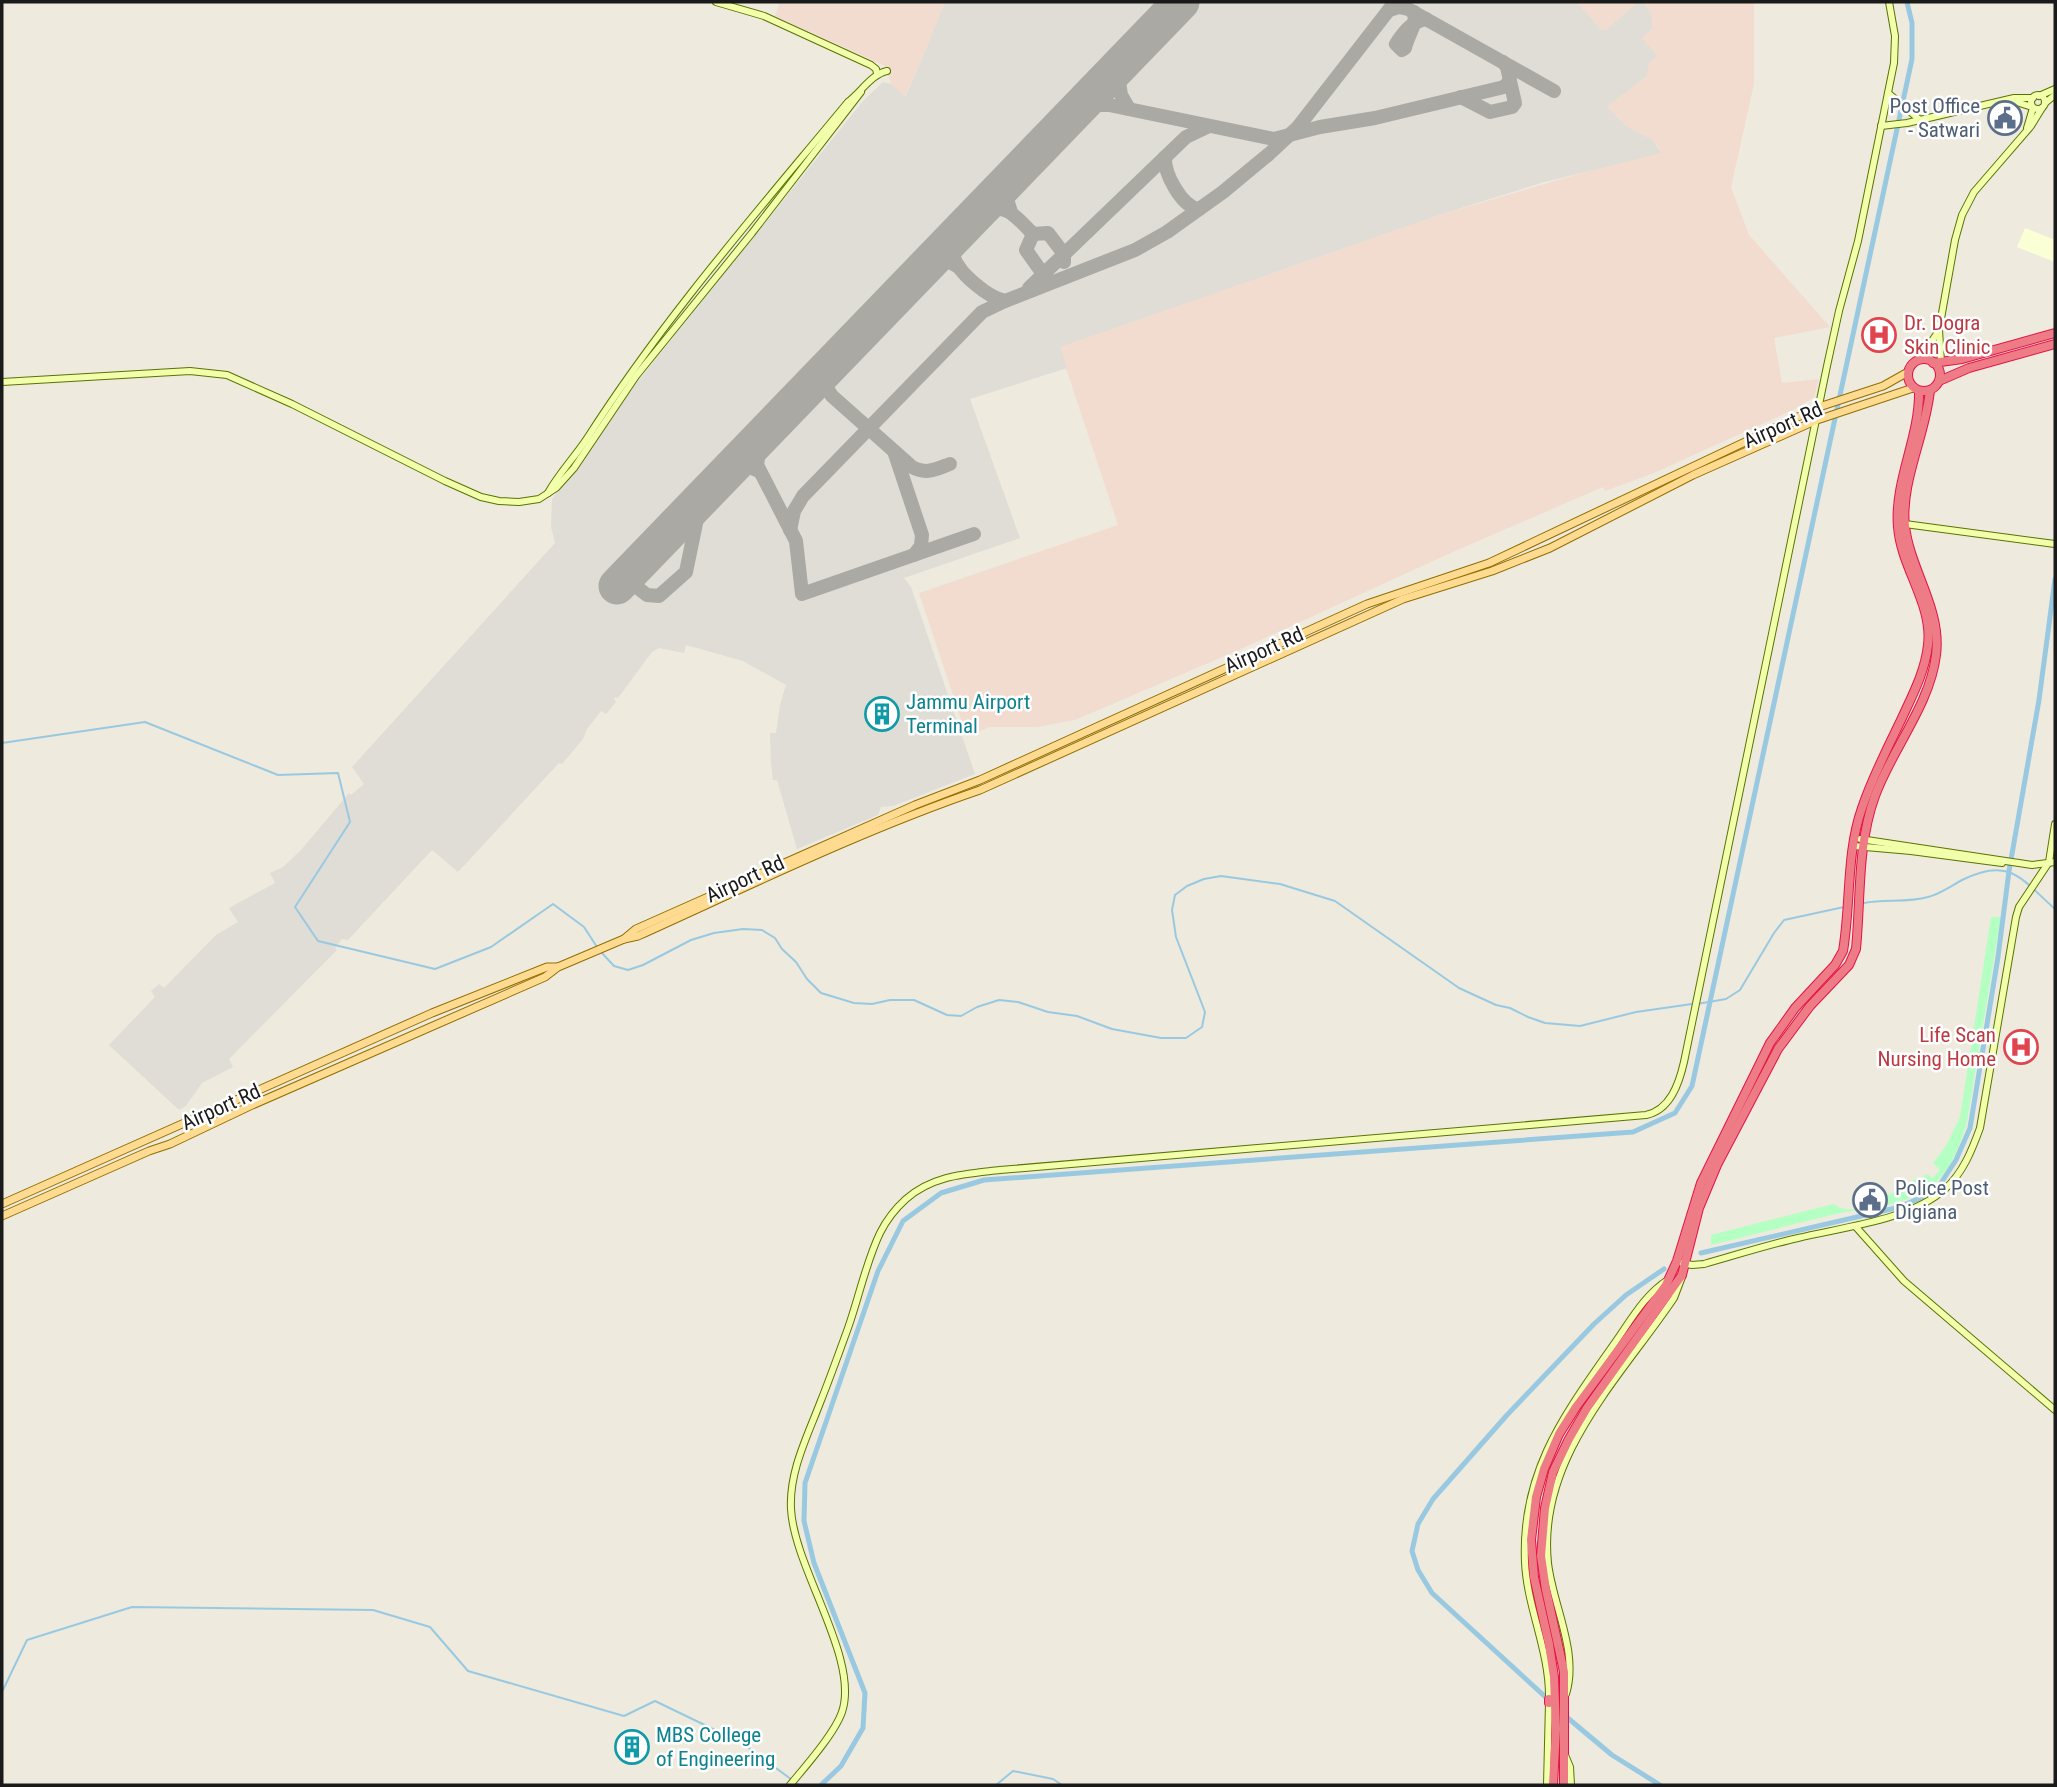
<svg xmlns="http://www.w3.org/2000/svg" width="2057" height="1787" font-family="'Roboto Condensed',sans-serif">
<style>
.education{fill:#fbffd6}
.military{fill:#f2dccf}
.airport{fill:#dfddd5}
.park{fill:#b4ffc2}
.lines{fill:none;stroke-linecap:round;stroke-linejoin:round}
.stream{stroke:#99c9e1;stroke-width:2}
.canal{stroke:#99c9e1;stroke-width:5}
.taxiway{stroke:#aba9a3;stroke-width:14}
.runway{stroke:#aba9a3;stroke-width:37}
.secondary-casing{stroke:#5b7300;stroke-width:8}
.primary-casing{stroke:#916f00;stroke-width:9}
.highway-casing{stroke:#e51245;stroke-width:10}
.secondary{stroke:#f2ffab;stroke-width:6}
.primary{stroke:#ffdb92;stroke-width:7}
.highway{stroke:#ee7c86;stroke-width:8}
.labels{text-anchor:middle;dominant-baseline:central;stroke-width:5;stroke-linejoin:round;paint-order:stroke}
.service-label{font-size:21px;fill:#4e5e75;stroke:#fff;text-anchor:end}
.health-label{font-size:21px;fill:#be3a42;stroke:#fff;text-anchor:start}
.street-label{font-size:21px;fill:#1a1a1a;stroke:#fff}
.culture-label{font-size:21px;fill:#0d838f;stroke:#fff;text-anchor:start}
</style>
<rect width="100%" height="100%" fill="#eeeade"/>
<path class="education" d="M2025 228 2055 240V262L2017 247Z"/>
<g class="military">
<path d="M780 2H945L920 64 904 98 891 84 885 66 775 16Z"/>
<path d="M1577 2H1638L1606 30H1601Z"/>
<path d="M1642 2H1754V84L1731 187 1749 235 1830 327 1774 338 1782 383 1819 379 1814 397 1795 409 1654 473 1605 491 1603 487 1455 551 1241 649 1075 720 1037 727H989L967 737 919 593 1118 525 1059 347 1439 215 1660 150 1653 140 1626 126 1607 107 1647 76 1642 38 1651 13Z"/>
</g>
<path class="airport" d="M945 2H1577L1601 30H1606L1638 2H1642L1651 13 1652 28 1642 38 1657 56 1648 64 1647 76 1607 107 1626 126 1653 140 1661 153 1541 183 1439 215 1060 347 1067 368 970 399 1020 538 904 578 911 587 975 774 893 806 881 807 878 815 797 849 777 780H773L771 764 770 733H776L780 705 786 685 743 661 686 645 684 653 659 648 652 652 618 698 616 697 614 699 616 702 606 714 601 711 587 729 583 739 562 764 559 763 458 872 432 850 348 940 342 939 335 948 337 950 229 1059 233 1067 202 1083 186 1106 179 1110 109 1045 155 997 151 991 159 984 164 988 216 935 238 922 229 908 275 883 270 873 283 867 301 850 349 793 351 795 364 784 352 767 555 543 551 527 552 499 631 390 863 101 883 82 891 84 905 97 920 64Z"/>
<path class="park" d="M1991 917H2001L1967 1121C1961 1144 1949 1175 1928 1189 1898 1208 1868 1207 1836 1214 1794 1224 1753 1235 1711 1245V1235L1834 1204C1847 1216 1872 1205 1887 1199V1195L1904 1188 1916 1178 1919 1181 1926 1174 1933 1178 1940 1170 1933 1163 1946 1146 1960 1117Z"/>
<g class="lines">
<g class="stream">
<path d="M2 743 145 722 278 775 338 773 350 822 295 907 318 941 435 969 491 947 553 904 584 927 597 947"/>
<path d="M1864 903C1885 899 1907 903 1928 897 1940 894 1951 886 1962 880 2010 856 2021 879 2055 909"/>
<path d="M601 952 614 966 628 970 643 965 691 940 714 933 743 929 762 930 775 938 782 949 796 962 807 979 821 993 854 1003 872 1004 890 1000H914L947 1015 961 1016 977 1007 999 1000 1018 1002 1048 1012 1077 1016 1112 1029 1161 1038H1186L1202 1027 1205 1012 1176 937 1172 910 1175 895 1187 886 1204 879 1221 876 1280 884 1335 901 1459 988 1496 1005 1510 1008 1528 1017 1545 1023 1580 1026 1636 1012 1692 1004"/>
<path d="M1697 1004 1726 999 1740 990 1774 933 1784 920 1844 907"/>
<path d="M2 1692 27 1640 132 1607 373 1610 430 1627 468 1671 624 1716 655 1701 742 1743 799 1785"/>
<path d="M996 1785 1013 1771 1053 1779 1062 1785"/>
</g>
<g class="canal">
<path d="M1701 1253 1900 1207 1926 1195 1939 1186 1956 1160 1970 1128 1998 957 2009 871 2039 700 2055 579"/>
<path d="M1551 1702 1432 1593 1418 1570 1412 1551 1418 1524 1433 1499 1507 1415 1594 1324 1626 1295 1664 1269"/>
<path d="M1563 1714 1612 1755 1660 1785"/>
<path d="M821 1785 841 1766 863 1728 865 1693 814 1563 804 1521 805 1483 878 1271 903 1221 941 1193 984 1180 1633 1132 1675 1113 1692 1086 1912 59V23L1907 2"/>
</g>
<g class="taxiway">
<path d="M1389 10 1399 7 1408 9 1554 91"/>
<path d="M1414 12C1417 25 1408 35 1405 48L1402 50 1396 44C1403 33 1412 21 1426 19"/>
<path d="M1117 68 1121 95 1129 109"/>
<path d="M1461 97 1490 112 1512 107 1515 103 1510 81"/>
<path d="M1081 105H1109L1274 139 1320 127 1375 118 1504 87 1510 81 1507 67 1503 62"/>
<path d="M1165 157C1164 174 1182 207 1199 209"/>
<path d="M1009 180 1006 196 1011 212"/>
<path d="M980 210C1008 203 1015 216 1033 234L1048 233 1064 254V262"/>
<path d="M957 234C955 241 953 249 954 257 958 273 989 298 1005 301L1135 250 1167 232 1223 192 1269 154 1298 127 1395 2"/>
<path d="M1033 234 1026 250 1043 274"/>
<path d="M929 262 948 261 959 267"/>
<path d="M1029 288 1186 137 1207 127"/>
<path d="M824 371 826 387 832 396 912 467C926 475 936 469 950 464"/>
<path d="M761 437 757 465 796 541 802 594 974 534"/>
<path d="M894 451 922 535 921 546 914 555"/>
<path d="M735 464 745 465 759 471"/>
<path d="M790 530 794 511 803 496 982 312 1005 301"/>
<path d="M667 534 639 556 631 567 634 585 647 595 659 596 686 572 701 499"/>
</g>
<path class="runway" d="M617 586 1181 2"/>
<g class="secondary-casing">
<g id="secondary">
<path d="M716 2 764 16 871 65 876 69 877 73"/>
<path d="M1888 93 1920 120"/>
<circle cx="2038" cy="102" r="7"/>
<path d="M2039 96 2055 89"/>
<path d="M2010 100 2032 107"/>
<path d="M2045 103 2055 95"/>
<path d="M1881 126 1907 123 2014 98H2033"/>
<path d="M2027 128 2033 108"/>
<path d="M1920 359 1938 332"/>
<path d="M1941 362 1939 330 1955 240 1962 215 1974 192 2031 126 2042 108"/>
<path d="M2 382 190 371 227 375 292 404 445 481 481 497 499 501 519 502 539 499 556 488 574 468 636 376 752 233 861 92"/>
<path d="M548 493C559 473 575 457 588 437 664 318 758 211 848 102 861 92 872 74 887 71"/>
<path d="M1905 524 2055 544"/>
<path d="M1860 839 2032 865 2055 862"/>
<path d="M1854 846 1911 851 2002 863"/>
<path d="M1856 1227 1904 1281 2055 1410"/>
<path d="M1682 1263 1692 1265 1704 1264C1736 1255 1767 1245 1798 1238 1844 1227 1910 1220 1945 1189 1963 1173 1972 1150 1980 1128L2016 917 2019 907 2049 862 2055 824"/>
<path d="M1566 1694C1579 1652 1553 1606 1548 1563 1537 1458 1620 1378 1674 1298L1682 1277"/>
<path d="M1549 1699C1550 1652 1527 1608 1525 1562 1521 1471 1565 1414 1614 1344 1631 1320 1644 1295 1669 1279"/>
<path d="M1565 1755 1570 1767 1571 1785"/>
<path d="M790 1785C804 1768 835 1733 842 1712 860 1659 794 1568 791 1509 789 1472 807 1437 820 1403 830 1378 839 1353 848 1328 859 1297 866 1262 880 1233 886 1221 896 1208 906 1199 933 1175 966 1174 1000 1170L1646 1115C1670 1110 1679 1084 1684 1062L1827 366 1839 311 1858 241 1894 63 1895 36 1889 2"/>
<path d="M1547 1785 1549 1703"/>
</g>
</g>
<g class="primary-casing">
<g id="primary">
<path d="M624 939 636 929 915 805 980 780 1367 604 1489 563 1819 407 1883 386 1908 372"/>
<path d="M2 1204 432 1013 547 967H557"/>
<path d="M2 1216 149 1151 170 1144 250 1106 545 977 558 967 624 939 638 936C751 885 863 830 980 790L1403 599 1492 571 1550 548 1693 475 1817 420 1913 388"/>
</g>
</g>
<g class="highway-casing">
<g id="highway">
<circle cx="1924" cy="375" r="16"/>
<path d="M1933 363 1962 359 2055 333"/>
<path d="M1939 381 1969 368 2055 344"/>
<path d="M1549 1699V1703"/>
<path d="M1553 1785 1556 1729 1554 1677 1549 1644 1534 1577 1531 1540 1536 1497 1544 1469 1559 1434 1576 1407 1666 1285 1677 1261 1701 1183 1770 1043 1795 1008 1835 965 1843 951C1851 904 1846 853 1862 808 1872 778 1887 749 1901 720 1912 696 1925 672 1928 645 1933 604 1901 568 1898 527 1894 481 1920 437 1919 391"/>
<path d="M1564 1785V1672L1546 1590 1541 1556 1545 1508 1553 1472 1569 1439 1587 1408 1682 1275 1699 1208 1717 1165 1778 1049 1810 1006 1849 965 1856 949C1861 898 1857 845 1875 796 1892 749 1930 705 1936 655 1942 609 1910 570 1905 526 1900 483 1926 434 1930 390"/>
</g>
</g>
<use href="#secondary" class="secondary"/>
<use href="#primary" class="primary"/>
<use href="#highway" class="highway"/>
</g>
<defs>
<g id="civic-ring" transform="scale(1.75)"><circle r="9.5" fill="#fff" stroke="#5c6f8a" stroke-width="1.5"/><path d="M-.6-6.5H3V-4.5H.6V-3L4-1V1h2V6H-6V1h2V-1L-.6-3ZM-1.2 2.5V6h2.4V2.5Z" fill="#5c6f8a"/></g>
<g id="hospital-ring" transform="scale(1.75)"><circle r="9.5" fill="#fff" stroke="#e0444e" stroke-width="1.5"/><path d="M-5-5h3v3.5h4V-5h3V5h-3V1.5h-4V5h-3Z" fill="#e0444e"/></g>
<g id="building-ring" transform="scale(1.75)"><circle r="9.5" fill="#fff" stroke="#0f9aa8" stroke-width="1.5"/><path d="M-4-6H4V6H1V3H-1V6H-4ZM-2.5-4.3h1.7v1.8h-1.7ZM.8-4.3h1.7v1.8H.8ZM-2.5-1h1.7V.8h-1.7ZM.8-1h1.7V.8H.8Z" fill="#0f9aa8"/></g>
</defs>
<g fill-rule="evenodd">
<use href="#civic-ring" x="2005" y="118"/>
<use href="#hospital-ring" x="1879" y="335"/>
<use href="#building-ring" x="882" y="714"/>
<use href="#hospital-ring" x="2021" y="1047"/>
<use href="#civic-ring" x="1870" y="1200"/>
<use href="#building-ring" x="632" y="1747"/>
</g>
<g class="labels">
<g class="service-label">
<text x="1980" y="106">Post Office<tspan x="1980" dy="24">- Satwari</tspan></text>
<text x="1895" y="1188" text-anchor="start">Police Post<tspan x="1895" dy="24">Digiana</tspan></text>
</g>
<g class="health-label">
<text x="1904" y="323">Dr. Dogra<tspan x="1904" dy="24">Skin Clinic</tspan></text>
<text x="1996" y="1035" text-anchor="end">Life Scan<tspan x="1996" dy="24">Nursing Home</tspan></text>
</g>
<g class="street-label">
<text transform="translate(1783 425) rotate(-24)">Airport Rd</text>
<text transform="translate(1264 650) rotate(-24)">Airport Rd</text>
<text transform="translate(745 879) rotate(-25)">Airport Rd</text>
<text transform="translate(221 1107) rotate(-24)">Airport Rd</text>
</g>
<g class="culture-label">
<text x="906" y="702">Jammu Airport<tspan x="906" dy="24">Terminal</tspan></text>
<text x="656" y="1735">MBS College<tspan x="656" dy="24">of Engineering</tspan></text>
</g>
</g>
<rect width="2057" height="1787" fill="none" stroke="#1a1a1a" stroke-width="7"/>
</svg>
